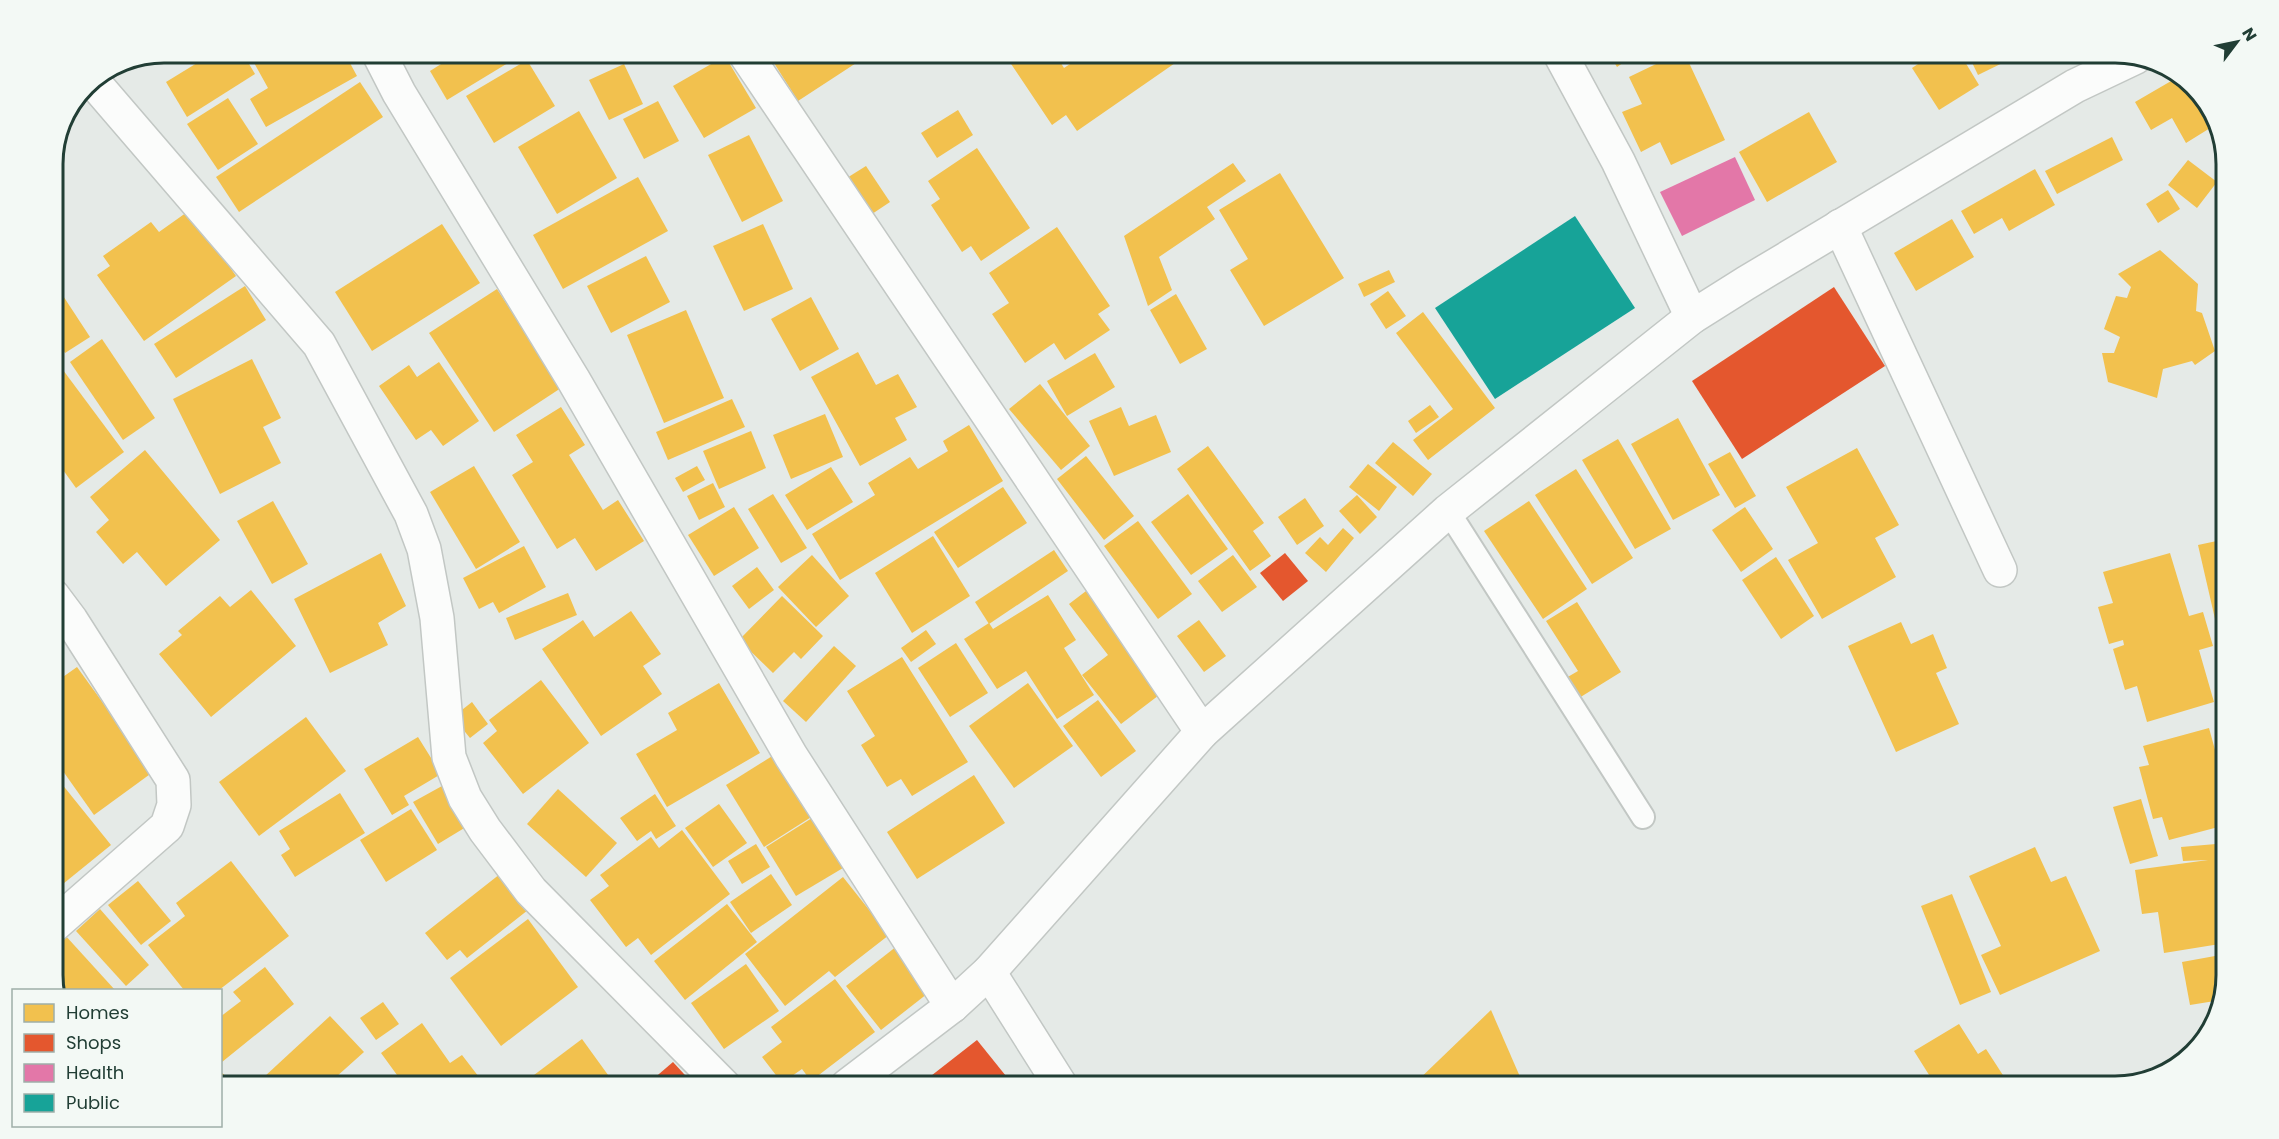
<svg xmlns="http://www.w3.org/2000/svg" width="2279" height="1139" font-family="Poppins,sans-serif">
<style>
.homes{fill:#f2c14e}
.shops{fill:#e4572e}
.health{fill:#e377a8}
.public{fill:#17a398}
.lines{fill:none;stroke-linecap:round;stroke-linejoin:round}
.lane-casing{stroke:#c2c7c4;stroke-width:26}
.street-casing{stroke:#c2c7c4;stroke-width:36}
.lane{stroke:#fbfcfb;stroke-width:22}
.street{stroke:#fbfcfb;stroke-width:33}
.rim{fill:none;stroke:#213e35;stroke-width:3}
</style>
<rect width="100%" height="100%" fill="#e5eae7"/>
<g class="homes">
<path d="M215 52H242L255 74 187 117 166 82Z"/>
<path d="M248 52H344L357 76 266 127 250 99 268 88Z"/>
<path d="M460 52H526L447 100 430 71Z"/>
<path d="M767 52H873L798 101Z"/>
<path d="M1003 52H1054L1064 68 1088 52H1191L1077 131 1066 115 1052 125Z"/>
<path d="M1608 52H1639L1617 67Z"/>
<path d="M1681 52H1684L1725 140 1671 165 1660 142 1641 152 1622 112 1642 104 1629 77Z"/>
<path d="M1902 52H1915L1905 58Z"/>
<path d="M1936 52H1959L1979 85 1939 110 1912 68Z"/>
<path d="M1967 52H2025L1978 75Z"/>
<path d="M2068 52H2096L2073 63Z"/>
<path d="M725 56 756 108 704 138 673 86Z"/>
<path d="M527 60 555 106 494 143 466 96Z"/>
<path d="M624 64 643 104 609 120 589 80Z"/>
<path d="M2178 77 2206 101 2215 125 2186 143 2172 118 2151 130 2135 102Z"/>
<path d="M360 82 383 117 239 212 216 177Z"/>
<path d="M228 98 258 144 218 170 187 124Z"/>
<path d="M658 101 679 141 644 159 623 119Z"/>
<path d="M958 110 973 135 937 158 921 133Z"/>
<path d="M579 111 617 178 557 214 518 147Z"/>
<path d="M1809 112 1837 162 1767 202 1739 152Z"/>
<path d="M749 135 783 201 742 222 708 155Z"/>
<path d="M2112 137 2123 160 2057 194 2045 171Z"/>
<path d="M977 148 1030 228 981 261 971 246 962 252 931 205 940 199 928 181Z"/>
<path d="M2188 160 2217 182 2197 208 2168 185Z"/>
<path d="M1233 163 1246 181 1207 207 1215 219 1159 257 1172 290 1148 306 1124 236Z"/>
<path d="M866 166 890 202 866 218 842 181Z"/>
<path d="M2035 169 2055 205 2009 231 2002 218 1974 234 1961 211Z"/>
<path d="M1280 173 1344 278 1264 326 1230 270 1248 259 1219 210Z"/>
<path d="M638 177 668 231 563 289 533 235Z"/>
<path d="M2168 190 2180 209 2158 223 2146 204Z"/>
<path d="M190 210 236 276 144 341 97 275 110 266 103 256 151 222 159 232Z"/>
<path d="M1952 219 1974 257 1916 291 1894 253Z"/>
<path d="M442 224 480 283 372 351 335 292Z"/>
<path d="M763 224 793 289 744 311 713 246Z"/>
<path d="M1057 227 1110 306 1098 314 1110 330 1065 360 1054 343 1025 363 992 314 1009 303 989 273Z"/>
<path d="M2160 250 2198 284 2196 311 2202 313 2215 351 2195 365 2192 361 2163 369 2157 398 2108 382 2102 353H2114L2120 337 2104 329 2116 296 2127 298 2131 287 2118 274Z"/>
<path d="M646 256 670 302 611 333 587 286Z"/>
<path d="M1389 270 1395 282 1364 297 1358 284Z"/>
<path d="M54 282 90 337 65 353 53 334Z"/>
<path d="M245 286 266 320 176 378 154 344Z"/>
<path d="M497 289 561 388 494 432 429 333Z"/>
<path d="M1388 291 1406 316 1386 329 1370 304Z"/>
<path d="M1176 294 1207 349 1180 364 1150 310Z"/>
<path d="M811 297 839 349 800 371 771 319Z"/>
<path d="M686 310 724 398 664 423 627 335Z"/>
<path d="M1423 312 1495 408 1428 460 1413 440 1453 409 1396 333Z"/>
<path d="M102 339 155 418 123 440 70 362Z"/>
<path d="M858 352 876 385 898 374 917 407 895 418 907 440 860 466 811 377Z"/>
<path d="M1095 353 1115 387 1067 416 1047 381Z"/>
<path d="M252 359 281 418 263 427 281 463 220 494 173 399Z"/>
<path d="M439 362 479 421 443 446 431 430 416 440 379 386 409 365 417 377Z"/>
<path d="M63 370 124 452 76 488 53 456V377Z"/>
<path d="M1040 384 1090 446 1061 470 1009 409Z"/>
<path d="M732 399 745 427 668 460 656 432Z"/>
<path d="M1430 405 1439 417 1416 433 1408 421Z"/>
<path d="M561 407 585 445 569 455 603 510 618 500 644 541 596 571 575 538 557 549 512 475 533 462 516 435Z"/>
<path d="M1121 407 1129 426 1156 415 1171 452 1114 476 1089 421Z"/>
<path d="M825 414 843 457 791 479 773 435Z"/>
<path d="M1678 418 1720 495 1673 520 1631 444Z"/>
<path d="M969 425 1003 481 840 580 812 534 875 495 868 483 910 457 918 469 948 451 943 441Z"/>
<path d="M751 431 766 468 719 489 703 451Z"/>
<path d="M1618 439 1671 529 1635 549 1582 460Z"/>
<path d="M1393 442 1432 474 1413 496 1375 463Z"/>
<path d="M1208 446 1264 523 1253 531 1271 556 1250 571 1177 469Z"/>
<path d="M1857 448 1899 525 1875 538 1896 577 1822 619 1788 560 1818 543 1786 487Z"/>
<path d="M145 450 220 540 166 586 137 552 123 564 96 532 109 520 90 497Z"/>
<path d="M1730 452 1756 496 1735 508 1708 464Z"/>
<path d="M1086 456 1134 516 1104 540 1057 479Z"/>
<path d="M1368 464 1397 487 1379 511 1349 487Z"/>
<path d="M474 466 520 542 476 569 430 492Z"/>
<path d="M697 466 705 480 683 492 675 478Z"/>
<path d="M831 467 853 502 807 530 785 495Z"/>
<path d="M53 469 63 482 53 490Z"/>
<path d="M1576 469 1633 558 1592 584 1535 495Z"/>
<path d="M713 483 725 507 699 520 687 496Z"/>
<path d="M1003 487 1027 523 958 568 934 532Z"/>
<path d="M773 494 807 548 781 563 748 509Z"/>
<path d="M1188 494 1228 549 1191 575 1151 522Z"/>
<path d="M1357 495 1377 517 1360 534 1339 511Z"/>
<path d="M1305 498 1324 526 1297 545 1278 517Z"/>
<path d="M273 501 308 564 272 584 237 521Z"/>
<path d="M1529 501 1587 589 1543 619 1484 531Z"/>
<path d="M734 507 759 548 714 576 688 535Z"/>
<path d="M1745 507 1773 549 1741 572 1712 530Z"/>
<path d="M1138 521 1192 594 1158 619 1104 546Z"/>
<path d="M1343 528 1354 538 1326 572 1305 553 1320 537 1328 545Z"/>
<path d="M933 536 970 596 912 633 875 573Z"/>
<path d="M2226 539V644L2221 645 2198 545Z"/>
<path d="M524 546 546 587 499 613 493 602 479 609 463 578Z"/>
<path d="M1054 550 1068 571 989 624 975 602Z"/>
<path d="M381 553 406 606 378 623 388 645 330 673 294 599Z"/>
<path d="M2170 553 2189 616 2203 612 2213 646 2199 650 2214 702 2147 722 2137 686 2125 690 2113 649 2124 645 2123 640 2109 644 2098 607 2113 603 2103 572Z"/>
<path d="M812 555 849 596 816 627 778 587Z"/>
<path d="M1233 555 1257 587 1222 612 1198 581Z"/>
<path d="M1776 557 1814 616 1781 639 1742 580Z"/>
<path d="M757 567 774 590 749 609 732 586Z"/>
<path d="M1090 588 1167 689 1121 724 1082 675 1108 655 1069 604Z"/>
<path d="M251 590 296 646 211 717 159 654 182 635 178 631 220 596 230 607Z"/>
<path d="M568 593 577 615 515 640 506 618Z"/>
<path d="M1048 595 1076 640 1064 648 1094 695 1057 719 1026 671 997 689 964 639 989 623 993 629Z"/>
<path d="M782 596 823 636 801 659 794 652 773 673 739 640Z"/>
<path d="M1577 602 1621 672 1579 698 1566 678 1578 671 1546 621Z"/>
<path d="M631 611 661 654 643 666 662 694 601 736 542 649 583 620 594 637Z"/>
<path d="M1199 620 1226 656 1204 672 1177 636Z"/>
<path d="M1901 622 1911 644 1933 634 1947 668 1936 673 1959 724 1896 752 1848 646Z"/>
<path d="M926 630 936 644 911 662 901 648Z"/>
<path d="M956 643 988 693 950 717 918 668Z"/>
<path d="M834 646 856 666 806 722 783 701Z"/>
<path d="M2224 653H2226V693H2223Z"/>
<path d="M902 657 968 762 912 796 901 779 887 787 861 745 875 736 847 691Z"/>
<path d="M77 667 153 772 94 815 53 757V684Z"/>
<path d="M541 680 589 743 523 794 483 743 497 731 489 720Z"/>
<path d="M719 683 760 753 667 807 636 754 677 730 668 713Z"/>
<path d="M1028 683 1073 746 1014 788 969 726Z"/>
<path d="M1098 700 1136 751 1101 777 1063 726Z"/>
<path d="M472 702 488 724 470 738 453 717Z"/>
<path d="M306 717 346 771 259 836 219 782Z"/>
<path d="M2209 728 2226 790V825L2169 840 2162 817 2153 819 2139 767 2149 765 2143 746Z"/>
<path d="M418 737 441 774 404 796 409 805 392 815 364 769Z"/>
<path d="M777 753 816 814 764 847 726 785Z"/>
<path d="M53 773 111 845 58 888 53 881Z"/>
<path d="M974 775 1005 823 917 879 887 832Z"/>
<path d="M442 786 466 827 438 844 413 802Z"/>
<path d="M558 789 617 843 586 877 527 824Z"/>
<path d="M340 793 365 833 295 877 281 855 290 849 279 831Z"/>
<path d="M655 794 676 826 656 839 651 831 637 841 620 818Z"/>
<path d="M2141 799 2158 856 2130 864 2113 807Z"/>
<path d="M719 804 747 843 713 867 685 828Z"/>
<path d="M411 809 437 850 386 882 360 840Z"/>
<path d="M812 818 843 868 796 896 766 847Z"/>
<path d="M682 830 730 894 651 955 638 938 626 947 590 900 609 886 600 875 651 837 659 848Z"/>
<path d="M756 844 770 867 742 884 728 861Z"/>
<path d="M2216 844 2217 858 2226 859V943L2164 953 2158 912 2142 914 2135 870 2208 860 2183 861 2181 847Z"/>
<path d="M2035 847 2051 882 2066 876 2100 951 2000 995 1981 955 2001 946 1969 876Z"/>
<path d="M231 861 289 936 219 990H184L148 945 185 916 176 903Z"/>
<path d="M500 874 528 910 467 958 460 950 447 960 425 933Z"/>
<path d="M771 874 792 905 751 933 730 902Z"/>
<path d="M843 877 889 935 835 977 829 971 785 1006 745 954Z"/>
<path d="M138 881 171 921 141 945 108 905Z"/>
<path d="M1952 894 1991 992 1960 1005 1921 906Z"/>
<path d="M727 904 757 942 685 1000 654 961Z"/>
<path d="M100 909 149 965 126 986 76 931Z"/>
<path d="M528 919 578 987 501 1046 450 978Z"/>
<path d="M64 934 115 990H56L53 982V944Z"/>
<path d="M897 946 932 990 881 1030 846 986Z"/>
<path d="M2226 954V975L2221 1000 2190 1005 2182 962Z"/>
<path d="M746 964 779 1011 724 1049 691 1003Z"/>
<path d="M265 967 294 1004 222 1062 220 1017 241 1001 233 992Z"/>
<path d="M835 979 875 1032 811 1081 802 1069 782 1083 762 1057 782 1042 771 1027Z"/>
<path d="M383 1002 399 1024 376 1040 360 1018Z"/>
<path d="M1491 1010 1524 1086H1412Z"/>
<path d="M330 1016 364 1052 326 1086H273L264 1077Z"/>
<path d="M422 1023 450 1063 462 1055 482 1081 474 1086H405L381 1053Z"/>
<path d="M1959 1024 1978 1054 1986 1049 2010 1086H1936L1914 1051Z"/>
<path d="M582 1039 616 1086H531L526 1081Z"/>
<path d="M220 1071 231 1081 226 1086H220Z"/>
<path d="M247 1077 258 1086H236Z"/>
</g>
<g class="shops">
<path d="M1834 287 1885 366 1742 459 1692 381Z"/>
<path d="M1285 553 1308 581 1283 601 1260 573Z"/>
<path d="M977 1040 1014 1086H933L927 1079Z"/>
<path d="M673 1062 695 1086H645Z"/>
</g>
<path class="health" d="M1735 157 1755 200 1682 236 1660 192Z"/>
<path class="public" d="M1575 216 1635 308 1495 399 1435 308Z"/>
<g class="lines">
<g class="lane-casing">
<path id="lane" d="M1448 511 1643 817"/>
</g>
<g class="street-casing">
<g id="street">
<path d="M378 52 399 93 573 379 791 756 952 1006"/>
<path d="M744 52 1202 732"/>
<path d="M1559 52 1618 161 1692 317"/>
<path d="M92 80 319 344 411 514 424 549 437 618 449 757 465 798 485 830 531 891 724 1086"/>
<path d="M1840 226 2000 570"/>
<path d="M53 596 71 620 173 780 174 805 167 826 53 926"/>
<path d="M989 972 1061 1086"/>
<path d="M847 1086 952 1006 989 972 1202 732 1448 511 1692 317 1746 283 2075 86 2136 57"/>
</g>
</g>
<use href="#lane" class="lane"/>
<use href="#street" class="street"/>
</g>
<path d="M0 0H2279V1139H0ZM164 63H2115A101 101 0 0 1 2216 164V975A101 101 0 0 1 2115 1076H164A101 101 0 0 1 63 975V164A101 101 0 0 1 164 63Z" fill="#f3f9f5" fill-rule="evenodd"/>
<path class="rim" d="M164 63H2115A101 101 0 0 1 2216 164V975A101 101 0 0 1 2115 1076H164A101 101 0 0 1 63 975V164A101 101 0 0 1 164 63Z"/>
<rect x="12" y="989" width="210" height="138" fill="#f3f9f5" stroke="#9faea8" stroke-width="1.5"/>
<rect x="24" y="1004" width="30" height="18" fill="#f2c14e" stroke="#9faea8" stroke-width="1.5"/>
<text x="66" y="1019" font-size="18" fill="#213e35">Homes</text>
<rect x="24" y="1034" width="30" height="18" fill="#e4572e" stroke="#9faea8" stroke-width="1.5"/>
<text x="66" y="1049" font-size="18" fill="#213e35">Shops</text>
<rect x="24" y="1064" width="30" height="18" fill="#e377a8" stroke="#9faea8" stroke-width="1.5"/>
<text x="66" y="1079" font-size="18" fill="#213e35">Health</text>
<rect x="24" y="1094" width="30" height="18" fill="#17a398" stroke="#9faea8" stroke-width="1.5"/>
<text x="66" y="1109" font-size="18" fill="#213e35">Public</text>
<g transform="translate(2237 42) rotate(58)" stroke="#f3f9f5" stroke-width="4.5" paint-order="stroke">
<path d="M0-4.5L10 22L0 15L-10 22Z" fill="#213e35"/>
<text y="-9" font-size="16" font-weight="bold" text-anchor="middle" fill="#213e35">N</text>
</g>
</svg>
